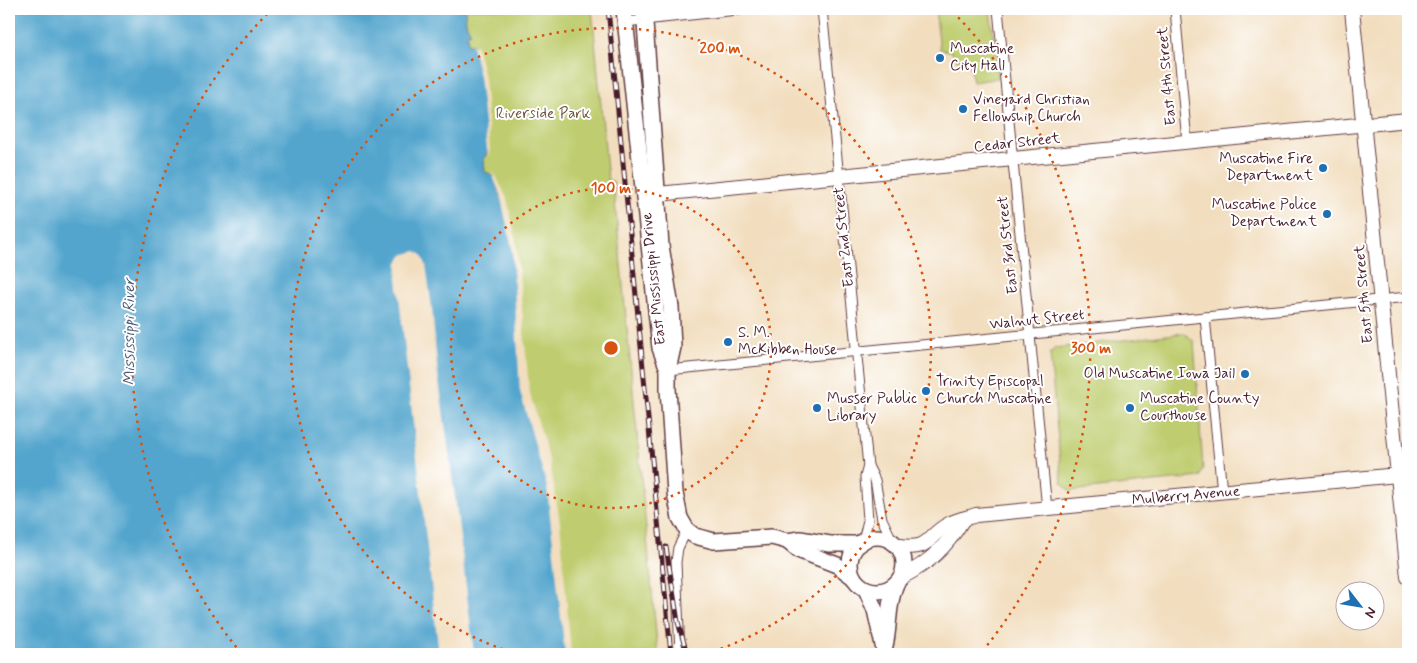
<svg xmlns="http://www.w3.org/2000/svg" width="1417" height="663" font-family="Mynerve,sans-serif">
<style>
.green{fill:#bfcd6f;stroke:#84764d}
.water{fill:#52a5cd;stroke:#4e627c}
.pier{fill:#f2debf}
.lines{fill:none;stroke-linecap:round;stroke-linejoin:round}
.street-casing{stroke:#633c41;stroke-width:11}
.secondary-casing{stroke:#633c41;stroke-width:16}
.primary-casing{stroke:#633c41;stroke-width:18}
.street{stroke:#fff;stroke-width:9}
.secondary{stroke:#fff;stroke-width:14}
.primary{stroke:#fff;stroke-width:15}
.rail-casing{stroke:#4a1f2b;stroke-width:5}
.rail{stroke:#fff;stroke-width:3;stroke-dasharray:9;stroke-linecap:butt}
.ring{fill:none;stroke:#d8530f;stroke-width:2.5;stroke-dasharray:2.5 5}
.poi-dot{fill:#1f6fb2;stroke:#fff;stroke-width:2}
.labels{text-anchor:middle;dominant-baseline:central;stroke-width:4;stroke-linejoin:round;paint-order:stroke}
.poi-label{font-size:15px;fill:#4a1f2b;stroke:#fff;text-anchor:start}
.street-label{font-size:15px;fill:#4a1f2b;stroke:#fff}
.park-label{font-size:15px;fill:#6d533f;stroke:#fff}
.water-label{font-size:16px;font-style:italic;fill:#4e5b74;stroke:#fff}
.centre{fill:#d8530f;stroke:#fff;stroke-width:2.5}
.ring-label{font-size:15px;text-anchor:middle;font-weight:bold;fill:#d8530f;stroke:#fff;stroke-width:4;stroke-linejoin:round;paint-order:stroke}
</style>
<rect width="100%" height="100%" fill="#fff"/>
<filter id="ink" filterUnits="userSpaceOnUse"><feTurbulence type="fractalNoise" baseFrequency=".02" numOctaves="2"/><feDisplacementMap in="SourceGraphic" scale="10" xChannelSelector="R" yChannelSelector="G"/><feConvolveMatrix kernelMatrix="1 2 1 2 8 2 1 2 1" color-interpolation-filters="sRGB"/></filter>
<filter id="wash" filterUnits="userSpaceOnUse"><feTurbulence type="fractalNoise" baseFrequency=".0096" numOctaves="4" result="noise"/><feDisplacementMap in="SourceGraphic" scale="20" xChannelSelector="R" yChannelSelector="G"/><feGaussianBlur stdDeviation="1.12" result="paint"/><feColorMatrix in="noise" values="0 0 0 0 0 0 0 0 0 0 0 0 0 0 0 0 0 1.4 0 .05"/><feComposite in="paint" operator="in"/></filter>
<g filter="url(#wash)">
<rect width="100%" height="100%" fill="#f2debf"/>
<g class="green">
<path d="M465 9H592L608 181H613L658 654H569L489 173H485L484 158 486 155 470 87Z"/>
<path d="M935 9H990L998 78 973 82 969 60H957L951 51 940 49Z"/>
<path d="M1184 333 1194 341 1203 469 1200 477 1070 491 1062 483 1050 354 1055 348Z"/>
</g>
<path class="water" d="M9 9H465L466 23 471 33H467L468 44H474L482 78 488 152 484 158 485 172 491 174 495 179 514 239 527 390 548 464 569 654H9Z"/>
<g class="pier">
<path d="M476 44 484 78 490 152 488 157 479 76 472 45Z"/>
<path d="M491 171 497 178 507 199 516 239 529 390 550 463 560 522 571 654H565L547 487 520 391 512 247 500 194Z"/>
<path d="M416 251 422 255 426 265 432 309 437 367 456 505 474 654H439L397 278 398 262 403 255Z"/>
</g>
</g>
<g filter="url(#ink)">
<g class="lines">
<g class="street-casing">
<g id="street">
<path d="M822 9 868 466 875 480 882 519 893 542"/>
<path d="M998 9 1047 509"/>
<path d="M1175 9 1187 142"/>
<path d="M625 22 747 9"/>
<path d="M1205 317 1222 492"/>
<path d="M668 370 1408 297"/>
<path d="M863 541 868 520 865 477 868 466"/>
<path d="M680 654 676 562 678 548 687 530"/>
</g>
</g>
<g class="secondary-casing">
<g id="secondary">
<path d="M1352 9 1408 577"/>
<path d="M658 194 1408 120"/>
<path d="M896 545C932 552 924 537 949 524 957 520 967 518 976 515L1408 474"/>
<path d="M900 578C929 563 946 548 963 519"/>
</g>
</g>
<g class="primary-casing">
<g id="primary">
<path d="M624 9 660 348 668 369"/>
<path d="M644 9 661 246 671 307 673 347 668 370V389L675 493 680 518 687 530 695 536 714 541 772 537 787 541 800 539 830 544H860"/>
<circle cx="877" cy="564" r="27"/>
<path d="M787 541 798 550 837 565 853 577"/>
<path d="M866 589 875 610 885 654"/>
<path d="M885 646C890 625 887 604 896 584"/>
</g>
</g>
<use href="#street" class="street"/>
<use href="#secondary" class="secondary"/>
<use href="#primary" class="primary"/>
<g class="rail-casing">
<g id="rail">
<path d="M608 9 671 654"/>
<path d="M666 547 678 622 687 654"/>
</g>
</g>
<use href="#rail" class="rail"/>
</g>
</g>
<g class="ring">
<circle cx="611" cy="348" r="160"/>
<path d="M517 654A320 320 0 1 1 705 654"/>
<path d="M241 653A480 480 0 0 1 269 12M953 12A480 480 0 0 1 981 653"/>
</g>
<g class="poi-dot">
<circle cx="940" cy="58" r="5"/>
<circle cx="963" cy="109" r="5"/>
<circle cx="1323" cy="168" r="5"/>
<circle cx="1327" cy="214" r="5"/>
<circle cx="728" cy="342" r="5"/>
<circle cx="1245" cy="374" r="5"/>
<circle cx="926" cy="391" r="5"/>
<circle cx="817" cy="408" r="5"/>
<circle cx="1130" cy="408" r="5"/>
</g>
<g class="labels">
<g class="poi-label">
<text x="950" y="49">Muscatine<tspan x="950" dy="17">City Hall</tspan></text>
<text x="973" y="100">Vineyard Christian<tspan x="973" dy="17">Fellowship Church</tspan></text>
<text x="1313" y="159" text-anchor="end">Muscatine Fire<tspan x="1313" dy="17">Department</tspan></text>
<text x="1317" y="205" text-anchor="end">Muscatine Police<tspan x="1317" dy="17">Department</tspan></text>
<text x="738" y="333">S. M.<tspan x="738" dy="17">McKibben House</tspan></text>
<text x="1235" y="374" text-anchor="end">Old Muscatine Iowa Jail</text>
<text x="936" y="382">Trinity Episcopal<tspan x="936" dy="17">Church Muscatine</tspan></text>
<text x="827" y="399">Musser Public<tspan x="827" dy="17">Library</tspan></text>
<text x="1140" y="399">Muscatine County<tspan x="1140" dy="17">Courthouse</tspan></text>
</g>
<g class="street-label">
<text transform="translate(1167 76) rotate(-95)">East 4th Street</text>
<text transform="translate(1017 143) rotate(-6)">Cedar Street</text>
<text transform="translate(844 237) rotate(-96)">East 2nd Street</text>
<text transform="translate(1008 245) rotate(-96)">East 3rd Street</text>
<text transform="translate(654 279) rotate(-96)">East Mississippi Drive</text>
<text transform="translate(1364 294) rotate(-95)">East 5th Street</text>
<text transform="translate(1037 320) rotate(-6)">Walnut Street</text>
<text transform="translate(1186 496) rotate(-5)">Mulberry Avenue</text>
</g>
<g class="park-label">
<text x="543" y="114">Riverside Park</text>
</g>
<g class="water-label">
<text transform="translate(129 332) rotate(-90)">Mississippi River</text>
</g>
</g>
<circle cx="611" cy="348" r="8" class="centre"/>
<g class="ring-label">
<text x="720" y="53">200 m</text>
<text x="611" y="193">100 m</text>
<text x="1091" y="353">300 m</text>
</g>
<rect width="1417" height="663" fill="none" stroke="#fff" stroke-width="30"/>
<g transform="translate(1360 606) rotate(121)"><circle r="24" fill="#ffffff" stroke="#b7a5aa"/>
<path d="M0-4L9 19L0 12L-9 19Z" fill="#1f6fb2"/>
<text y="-8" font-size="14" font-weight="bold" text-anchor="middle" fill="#4a1f2b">N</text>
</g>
</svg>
